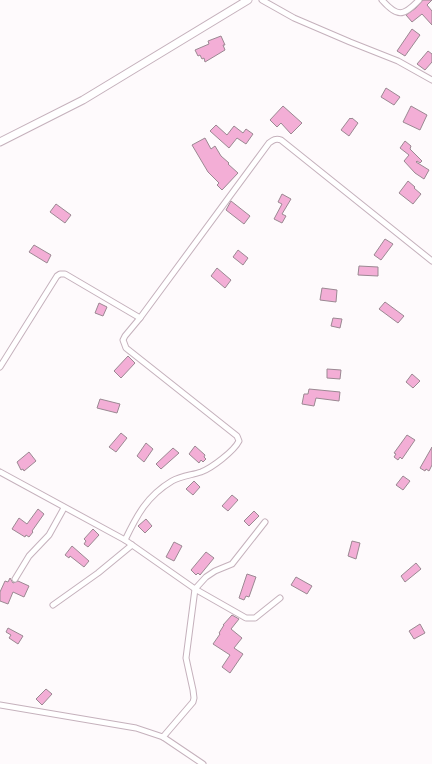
<svg xmlns="http://www.w3.org/2000/svg" width="432" height="764" font-family="Raleway,sans-serif">
<style>
.building{fill:#f3aed6;stroke:#9b8892}
.lines{fill:none;stroke-linecap:round;stroke-linejoin:round}
.street-casing{stroke:#c5b1bc;stroke-width:7}
.secondary-casing{stroke:#c5b1bc;stroke-width:9}
.street{stroke:#fff;stroke-width:5}
.secondary{stroke:#fff;stroke-width:7}
</style>
<rect width="100%" height="100%" fill="#fefafc"/>
<g class="building">
<path d="M423 0H432L427 5 432 11V25L422 14 412 22 406 15 416 8Z"/>
<path d="M412 29 420 35 405 56 397 51Z"/>
<path d="M221 36 225 45H223L225 50 205 62 204 58 202 59 200 55 198 56 195 50 209 44 208 41Z"/>
<path d="M428 51 432 54V62L425 70 417 64Z"/>
<path d="M386 88 400 97 394 105 381 97Z"/>
<path d="M283 106 302 123 291 134 281 123 277 127 270 120Z"/>
<path d="M411 106 427 115 420 130 403 122Z"/>
<path d="M350 118 351 119 352 118 358 123 349 136 341 130Z"/>
<path d="M216 125 227 135 234 126 243 133 246 129 253 134 246 144 237 138 229 148 210 131Z"/>
<path d="M205 138 211 149 215 146 221 156 229 163 228 164 238 173 222 190 217 185 219 183 208 172 192 145Z"/>
<path d="M405 141 411 146 410 149 422 161 420 163 417 161 416 162 429 170 424 179 415 173 404 161 409 155 400 148Z"/>
<path d="M408 181 415 187 414 188 421 194 413 204 399 193Z"/>
<path d="M282 194 291 199 282 214 286 216 282 223 274 219 282 204 278 202Z"/>
<path d="M231 201 250 216 244 224 226 210Z"/>
<path d="M56 204 71 215 65 223 50 212Z"/>
<path d="M385 239 393 244 381 260 374 255Z"/>
<path d="M34 245 51 255 47 263 29 252Z"/>
<path d="M238 250 248 258 243 265 233 257Z"/>
<path d="M359 266 378 267V276L358 275Z"/>
<path d="M217 268 231 280 225 288 211 276Z"/>
<path d="M322 288 337 290 336 302 320 300Z"/>
<path d="M385 302 404 316 398 323 379 309Z"/>
<path d="M99 303 107 307 103 316 95 313Z"/>
<path d="M333 318 342 319 340 328 331 326Z"/>
<path d="M128 356 135 363 121 378 114 371Z"/>
<path d="M327 369 341 370 340 379 327 378Z"/>
<path d="M412 374 420 381 413 388 406 382Z"/>
<path d="M309 389 340 392 339 401 316 398 314 406 302 404 304 394H308Z"/>
<path d="M100 399 120 404 117 413 97 408Z"/>
<path d="M121 433 127 438 116 452 109 447Z"/>
<path d="M407 435 415 440 402 459 400 457 398 460 394 457 396 454 394 453Z"/>
<path d="M146 443 153 449 144 462 137 456Z"/>
<path d="M195 446 205 455 204 457 206 459 203 462 201 460 199 463 189 454Z"/>
<path d="M432 447V465L429 471 426 469 425 471 420 468Z"/>
<path d="M173 448 179 453 161 469 156 464Z"/>
<path d="M29 452 36 461 24 471 23 469 21 470 17 462Z"/>
<path d="M403 476 410 481 403 490 396 485Z"/>
<path d="M194 481 200 487 193 495 186 489Z"/>
<path d="M232 495 238 500 228 511 222 506Z"/>
<path d="M38 509 44 514 32 531 33 532 29 537 26 535 25 537 12 529 19 518 27 524Z"/>
<path d="M254 511 259 516 249 526 244 521Z"/>
<path d="M146 519 152 526 145 533 138 526Z"/>
<path d="M93 529 99 535 88 547 84 544 86 541 84 539Z"/>
<path d="M352 541 360 543 356 559 348 556Z"/>
<path d="M174 542 182 546 174 561 166 557Z"/>
<path d="M72 546 89 561 84 567 70 556 69 558 65 555Z"/>
<path d="M206 552 214 558 200 575 198 573 196 575 191 570Z"/>
<path d="M416 563 421 569 405 582 401 576Z"/>
<path d="M247 574 256 577 249 597 246 596 244 600 239 598Z"/>
<path d="M296 577 312 586 307 594 291 585Z"/>
<path d="M10 578 13 583 18 581 29 586 24 597 13 592 8 604 0 601V592L5 581 8 582Z"/>
<path d="M232 615 239 619 231 629 242 638 234 648 243 654 230 673 222 667 230 655 213 644 220 634 219 633 224 625H223Z"/>
<path d="M420 624 425 633 414 639 409 631Z"/>
<path d="M8 628 23 636 18 644 9 638 11 635 6 632Z"/>
<path d="M46 689 52 694 42 705 36 699Z"/>
</g>
<g class="lines">
<g class="street-casing">
<g id="street">
<path d="M262 0 294 18 350 42 398 61 432 80"/>
<path d="M382 0C397 17 403 17 419 0"/>
<path d="M0 367 57 276 60 274H65L140 318 269 143C273 140 276 138 281 140L432 261"/>
<path d="M0 472 125 540 195 589 246 618H255L280 598"/>
<path d="M125 540C137 515 147 496 172 481 181 476 192 475 201 472 212 468 234 451 239 441L237 436 126 348 123 340 125 336 140 318"/>
<path d="M15 579 29 556 49 535 64 508"/>
<path d="M53 605 98 573 132 545"/>
<path d="M0 705 136 728 163 737 203 764"/>
<path d="M163 737 193 702 194 698 193 690 186 658 195 589 206 577 215 571 232 564 265 522"/>
</g>
</g>
<g class="secondary-casing">
<path id="secondary" d="M0 142 83 100 248 0"/>
</g>
<use href="#street" class="street"/>
<use href="#secondary" class="secondary"/>
</g>
</svg>
